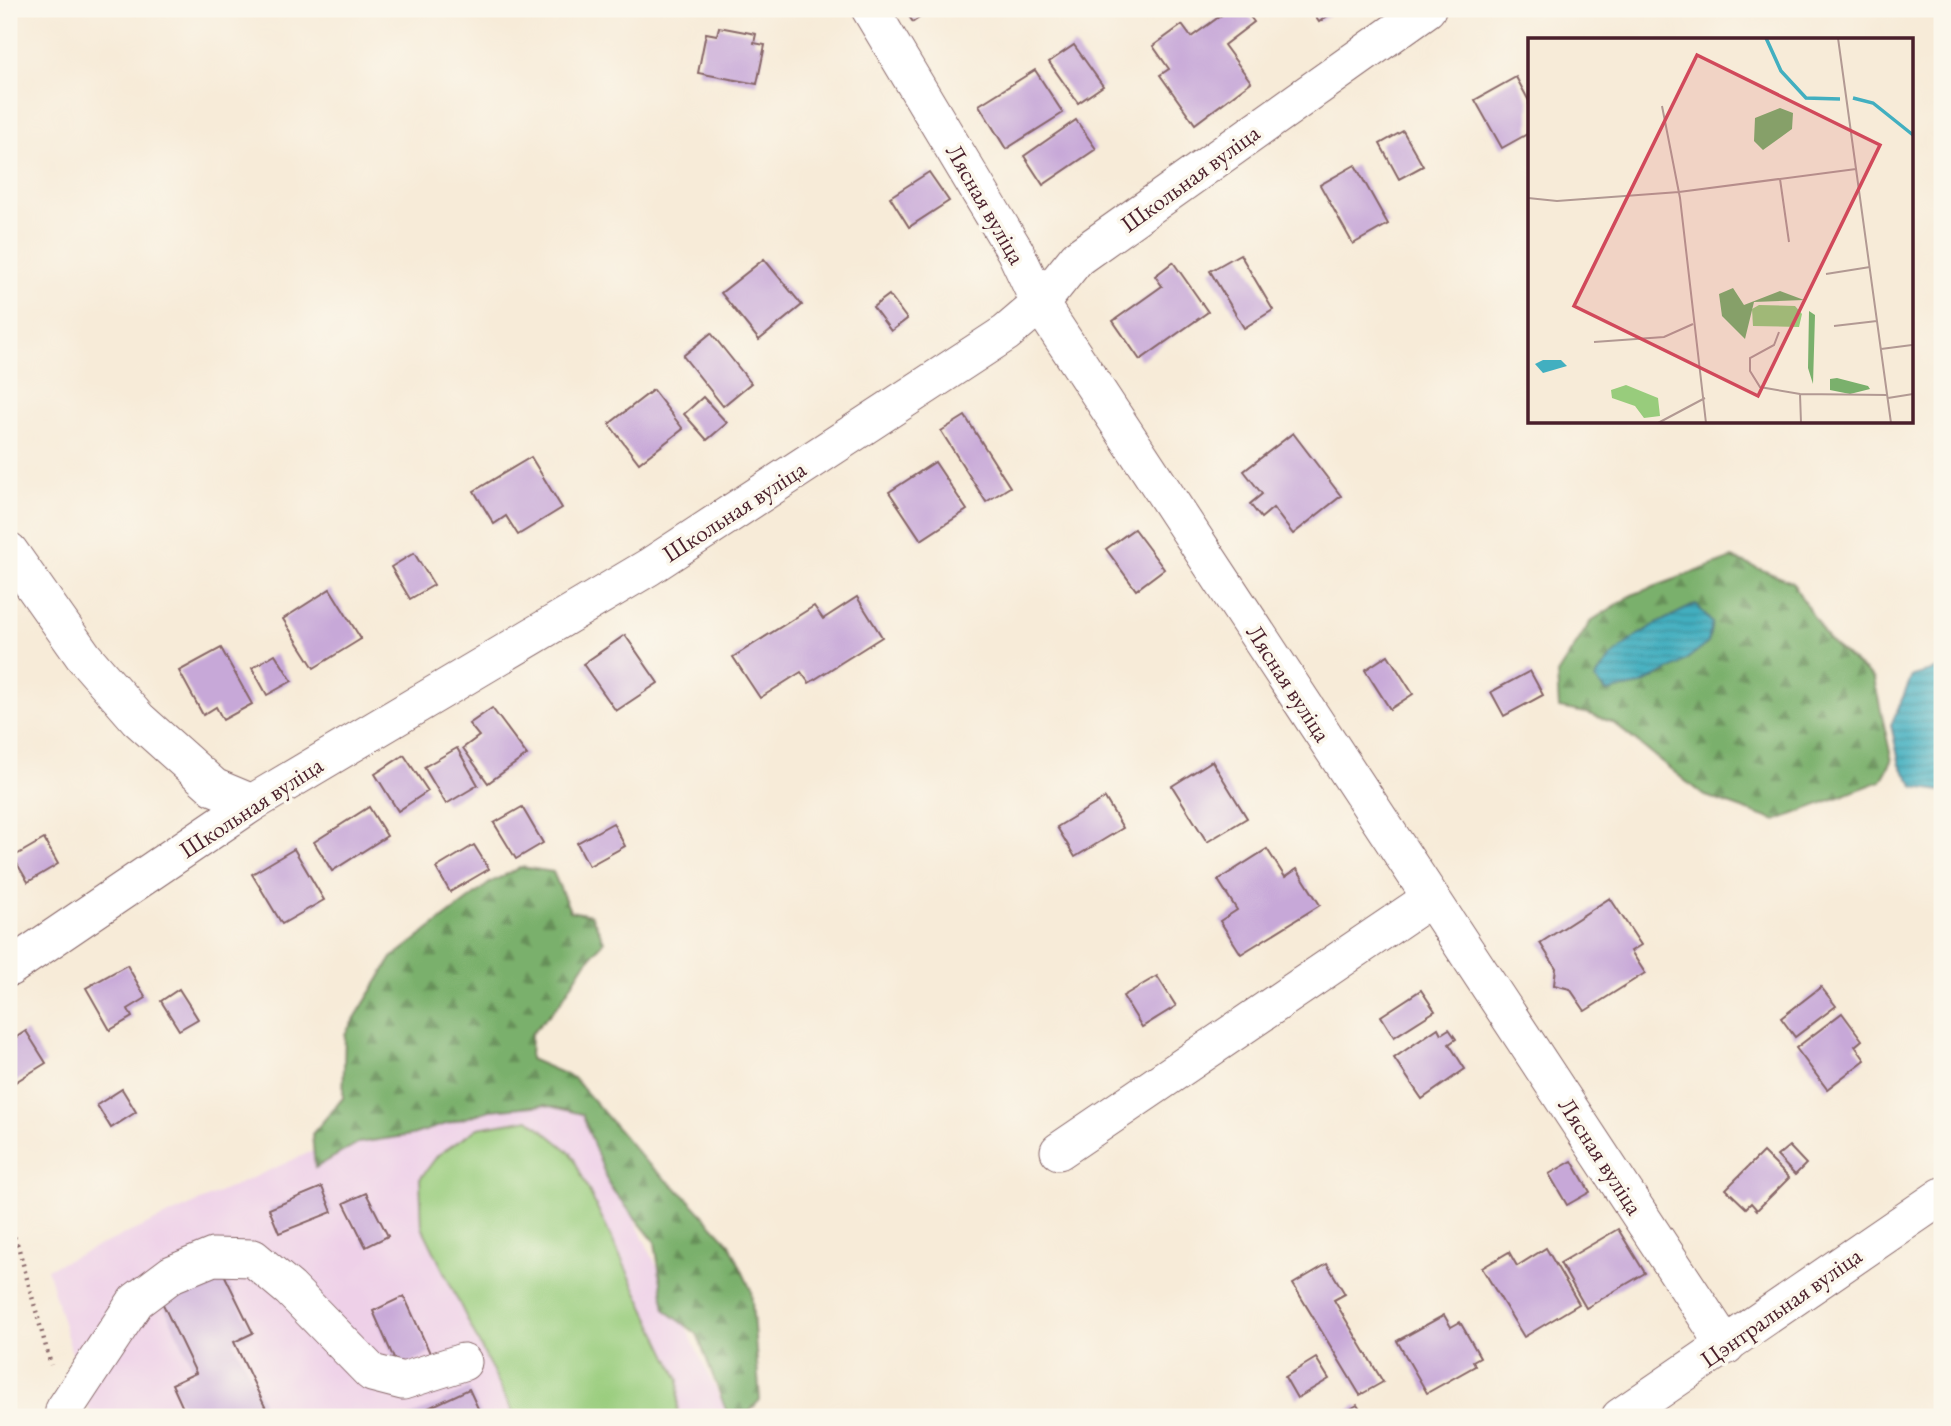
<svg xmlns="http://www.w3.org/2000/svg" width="1951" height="1426" font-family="'EB Garamond',serif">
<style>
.built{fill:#eed0e8}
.forest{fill:url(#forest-firs);stroke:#62684c;stroke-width:2}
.pitch{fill:#98cc7c;stroke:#717654;stroke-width:2}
.water{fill:url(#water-rules);stroke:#466776;stroke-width:2}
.building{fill:#c7a8d8}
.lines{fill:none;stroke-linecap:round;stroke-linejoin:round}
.minor-casing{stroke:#876668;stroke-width:39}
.path{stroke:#876668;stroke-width:4.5;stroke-dasharray:2 5;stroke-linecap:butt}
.minor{stroke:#fff;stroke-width:37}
.labels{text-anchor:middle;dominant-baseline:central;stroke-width:7;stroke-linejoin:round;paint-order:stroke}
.street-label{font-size:24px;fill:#4a1f2b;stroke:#fbf7ec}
.inset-river{fill:none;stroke:#42afc0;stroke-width:3.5}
.inset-road{fill:none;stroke:#b29993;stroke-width:2}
.view{fill:#d1495b;fill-opacity:0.15;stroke:#d1495b;stroke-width:3.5}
.inset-edge{fill:none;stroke:#4a1f2b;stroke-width:3.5}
</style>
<defs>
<pattern id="forest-firs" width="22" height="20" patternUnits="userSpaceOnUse" patternTransform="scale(1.75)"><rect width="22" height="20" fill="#7ab06c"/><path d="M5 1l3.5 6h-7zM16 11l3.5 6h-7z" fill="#668f59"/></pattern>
<pattern id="water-rules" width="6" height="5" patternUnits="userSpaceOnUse" patternTransform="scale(1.75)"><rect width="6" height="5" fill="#42afc0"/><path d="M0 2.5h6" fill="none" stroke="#398e9c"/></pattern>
</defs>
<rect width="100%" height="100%" fill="#fbf7ec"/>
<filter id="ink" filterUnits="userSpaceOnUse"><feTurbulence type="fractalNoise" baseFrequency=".0143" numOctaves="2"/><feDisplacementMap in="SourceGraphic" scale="14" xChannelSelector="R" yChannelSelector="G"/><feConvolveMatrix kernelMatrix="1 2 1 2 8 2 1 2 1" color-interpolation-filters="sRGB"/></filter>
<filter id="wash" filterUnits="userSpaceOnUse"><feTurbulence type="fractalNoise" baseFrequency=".00686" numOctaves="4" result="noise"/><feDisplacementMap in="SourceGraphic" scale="28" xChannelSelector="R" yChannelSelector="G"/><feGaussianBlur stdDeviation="1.57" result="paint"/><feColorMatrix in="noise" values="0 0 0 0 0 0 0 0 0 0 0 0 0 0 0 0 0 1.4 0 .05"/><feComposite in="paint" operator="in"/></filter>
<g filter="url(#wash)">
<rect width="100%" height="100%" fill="#f7ebd8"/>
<path class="built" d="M570 1085 729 1417H91L47 1269 394 1115Z"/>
<g class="forest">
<path d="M1732 558 1792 582 1828 640 1874 679 1892 761 1881 781 1776 821 1703 795 1612 722 1586 713 1559 708 1557 674 1591 621 1632 595Z"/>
<path d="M521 867 553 872 570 911 591 915 604 941 583 966 560 1003 531 1034 530 1059 574 1078 645 1161 685 1196 730 1244 751 1290 760 1400 744 1417 727 1413 697 1334 665 1310 655 1242 610 1187 582 1114 545 1105 490 1110 412 1135 358 1143 315 1168 312 1134 343 1098 345 1034 392 958 491 882Z"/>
</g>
<path class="pitch" d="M529 1119 571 1153 679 1380 677 1417H515L422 1227 420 1179 438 1155 478 1128Z"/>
<g class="water">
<path d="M1696 604 1712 623 1708 643 1679 665 1640 685 1607 692 1595 679C1618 640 1657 623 1696 604Z"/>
<path d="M1942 668V791L1915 787 1900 765 1891 725 1912 676Z"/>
</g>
<g id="blocks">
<g class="building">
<path d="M904 9H932L913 22Z"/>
<path d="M1230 9H1244L1254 22 1224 45 1251 82 1195 124 1160 75 1169 69 1153 46 1182 25 1191 37Z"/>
<path d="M1310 9H1337L1319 22Z"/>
<path d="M719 27 756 34 754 43 765 45 757 84 698 73 706 33 717 35Z"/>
<path d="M1074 45 1103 86 1078 103 1049 62Z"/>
<path d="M1035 70 1063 113 1006 149 979 105Z"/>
<path d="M1516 77 1529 101V133L1502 148 1475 100Z"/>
<path d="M1076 120 1096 149 1043 185 1024 156Z"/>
<path d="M1403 131 1423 166 1399 179 1380 144Z"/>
<path d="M1355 165 1388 224 1353 244 1320 185Z"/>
<path d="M929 172 949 201 909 227 890 197Z"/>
<path d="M1240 254 1273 310 1244 328 1210 271Z"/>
<path d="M764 259 802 305 759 340 721 293Z"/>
<path d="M1173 262 1208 312 1140 360 1113 321 1162 286 1155 276Z"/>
<path d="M889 295 907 319 891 331 873 307Z"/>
<path d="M711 333 751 383 723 406 683 356Z"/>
<path d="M653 390 683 429 639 463 609 424Z"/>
<path d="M703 397 727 423 707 440 684 414Z"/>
<path d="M965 416 1010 487 986 502 941 431Z"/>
<path d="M1293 433 1341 496 1293 534 1273 508 1261 518 1250 504 1262 494 1244 471Z"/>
<path d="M531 457 562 508 518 535 506 516 494 524 474 491Z"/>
<path d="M935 462 967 510 921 540 889 492Z"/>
<path d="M1134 529 1164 569 1136 590 1106 549Z"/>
<path d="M414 553 434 585 410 599 391 567Z"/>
<path d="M330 589 361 639 314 668 283 619Z"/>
<path d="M857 597 882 637 809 683 801 672 760 698 733 657 814 606 823 619Z"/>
<path d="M625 635 658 683 616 711 583 664Z"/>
<path d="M221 648 252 704 223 720 216 707 203 715 179 671Z"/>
<path d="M275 654 292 681 267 695 252 668Z"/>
<path d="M1388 655 1413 694 1390 709 1365 670Z"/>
<path d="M1530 671 1543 695 1504 716 1491 692Z"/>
<path d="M492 708 527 755 488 783 463 748 479 736 469 724Z"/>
<path d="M457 748 478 785 446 804 424 767Z"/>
<path d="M404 755 428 791 398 811 375 774Z"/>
<path d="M1212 761 1247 818 1207 842 1172 786Z"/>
<path d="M1105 798 1123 828 1075 857 1057 827Z"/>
<path d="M369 807 387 836 332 871 314 842Z"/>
<path d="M522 807 543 843 516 859 494 823Z"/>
<path d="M613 823 625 846 589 866 577 843Z"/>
<path d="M44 839 58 864 28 882 13 857Z"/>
<path d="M474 845 489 869 450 892 436 868Z"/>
<path d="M294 849 324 900 282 924 252 874Z"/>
<path d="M1267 849 1285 877 1297 869 1320 905 1241 954 1220 921 1237 910 1218 880Z"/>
<path d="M9 861 16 873 9 877Z"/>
<path d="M1610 898 1641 945 1631 951 1645 973 1585 1011 1570 989 1554 985 1556 968 1540 943Z"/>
<path d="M127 965 146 998 128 1009 132 1017 110 1030 86 988Z"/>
<path d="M1157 976 1176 1006 1142 1027 1123 996Z"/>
<path d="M1821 987 1836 1006 1795 1037 1781 1018Z"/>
<path d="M179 989 198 1019 179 1030 161 1001Z"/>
<path d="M1421 990 1435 1011 1394 1037 1381 1016Z"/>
<path d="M1842 1013 1862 1040 1855 1046 1865 1060 1827 1089 1796 1048Z"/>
<path d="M1438 1028 1441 1034 1449 1029 1456 1039 1449 1044 1465 1069 1422 1099 1394 1058Z"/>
<path d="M26 1031 46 1063 9 1086V1042Z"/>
<path d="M122 1089 136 1112 111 1128 97 1105Z"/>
<path d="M1789 1146 1806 1164 1795 1175 1777 1156Z"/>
<path d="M1763 1152 1789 1178 1757 1210 1751 1203 1746 1208 1726 1189Z"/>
<path d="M1572 1161 1590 1192 1567 1205 1549 1174Z"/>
<path d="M322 1187 332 1212 279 1233 269 1209Z"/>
<path d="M366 1193 388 1236 366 1247 344 1203Z"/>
<path d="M1618 1229 1645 1273 1586 1308 1560 1263Z"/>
<path d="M1546 1248 1579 1304 1524 1337 1482 1268 1509 1252 1517 1266Z"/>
<path d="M1327 1264 1345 1294 1334 1300 1383 1382 1360 1395 1293 1284Z"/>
<path d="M220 1266 253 1333 234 1342 270 1417H187L172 1384 196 1373 159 1296Z"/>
<path d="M404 1296 430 1353 398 1368 373 1311Z"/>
<path d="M1444 1315 1451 1327 1460 1322 1480 1357 1473 1361 1475 1366 1427 1393 1397 1341Z"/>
<path d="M1316 1358 1329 1379 1297 1398 1285 1377Z"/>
<path d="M469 1389 482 1417H409Z"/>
<path d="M1357 1405 1365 1417H1338Z"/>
</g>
</g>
</g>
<g filter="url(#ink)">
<use href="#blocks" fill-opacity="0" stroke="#876668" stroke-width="2"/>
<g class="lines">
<g class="minor-casing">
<g id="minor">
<path d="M870 9 1015 251 1040 304 1726 1346"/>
<path d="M9 551 84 657 138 719 214 787 252 803"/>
<path d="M9 968 252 803 649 567 1006 333 1040 304 1077 258 1427 9"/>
<path d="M1059 1151 1431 898"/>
<path d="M67 1417 64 1410 136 1301 172 1274 213 1257 253 1258 290 1289 372 1373 403 1381 463 1362"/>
<path d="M1620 1417 1942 1196"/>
</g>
</g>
<path class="path" d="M9 1224 18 1246 51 1365"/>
<use href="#minor" class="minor"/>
</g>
</g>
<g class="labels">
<g class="street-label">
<text transform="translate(1190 178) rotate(-36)">Школьная вуліца</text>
<text transform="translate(986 204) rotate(60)">Лясная вуліца</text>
<text transform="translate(734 511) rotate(-33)">Школьная вуліца</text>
<text transform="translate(1289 683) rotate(57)">Лясная вуліца</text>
<text transform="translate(251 807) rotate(-33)">Школьная вуліца</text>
<text transform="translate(1601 1156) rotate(57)">Лясная вуліца</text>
<text transform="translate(1781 1307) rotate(-35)">Цэнтральная вуліца</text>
</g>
</g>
<g transform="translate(1528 38)">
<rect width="385" height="385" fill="#f7ebd8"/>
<path d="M98 347 130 360 132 378 116 380 107 368 84 360 83 352Z" fill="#98cc7c"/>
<path d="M252 70 265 75 264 91 235 112 226 103 227 80ZM205 250 216 267 252 253 276 262 226 264 217 301 194 278 191 256ZM281 273 287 277 285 346 280 330ZM309 340 340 348 342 351 322 356 302 352V341Z" fill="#7ab06c"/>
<path d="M231 267 267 268 274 276 271 289 225 288 224 271Z" fill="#98cc7c"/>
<path d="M15 322H33L39 328 15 335 7 326Z" fill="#42afc0"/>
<path class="inset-river" d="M238 0 253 33 278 60 312 61M325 60 345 65 385 97"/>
<path class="inset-road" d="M310 0 363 385M134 68 152 160 178 385M252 141 261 204M0 160 29 163 151 154 328 131M298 236 342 229M306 288 349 283M251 294 246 307 222 320V333L232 349 272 356 359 357M66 304 136 299 165 286M353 311 384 307M272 356 273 385M360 360 385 356M130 385 177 360"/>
<path class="view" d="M169 17 352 107 230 358 46 268Z"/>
<rect width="385" height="385" class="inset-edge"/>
</g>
<rect width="1951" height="1426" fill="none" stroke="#fbf7ec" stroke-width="35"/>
</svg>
